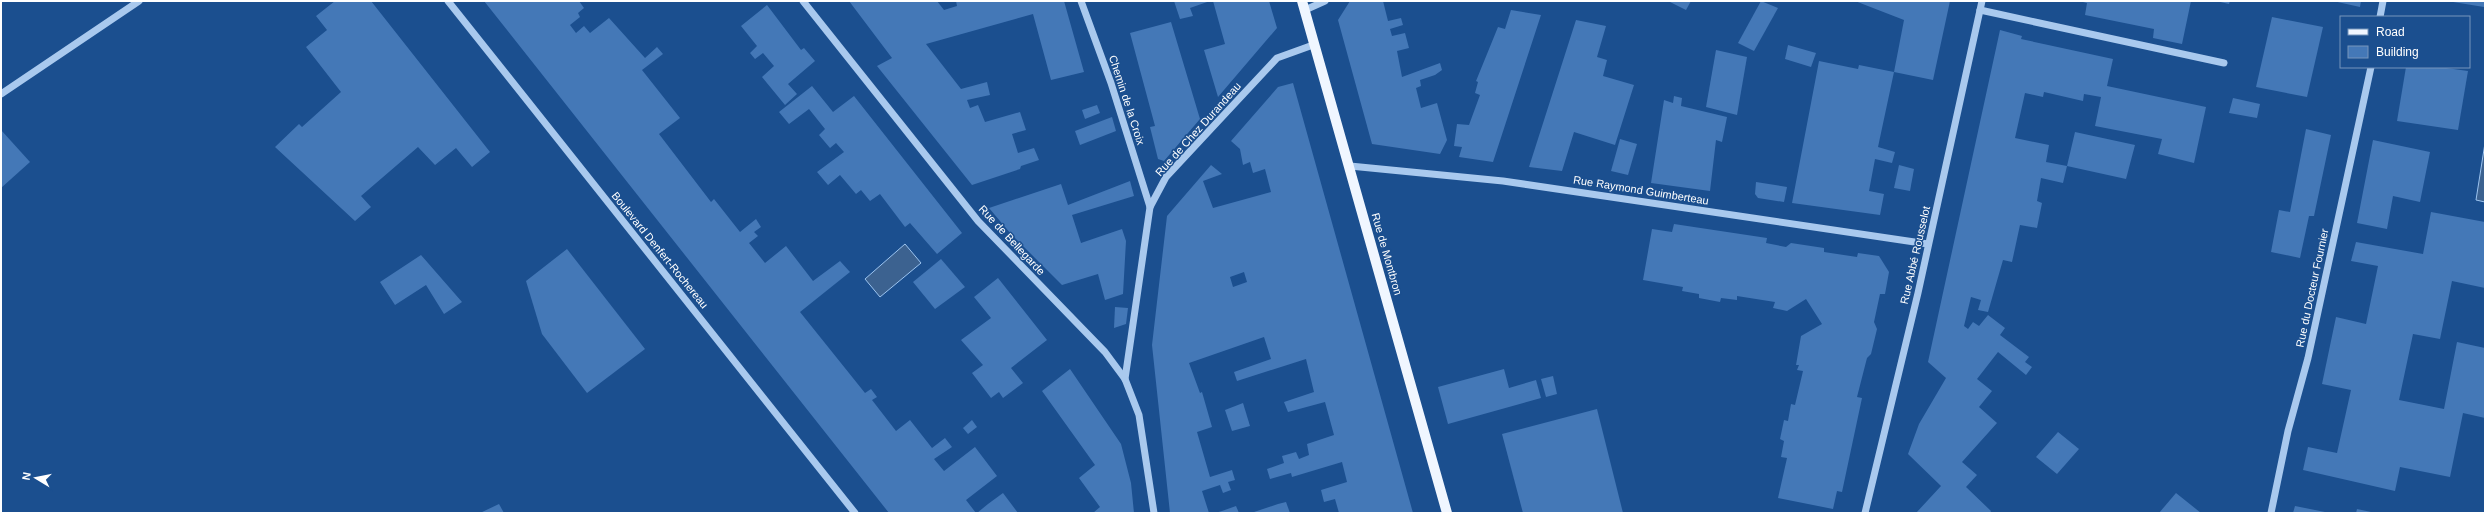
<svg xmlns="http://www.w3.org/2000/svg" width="2486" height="514" font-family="Arial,sans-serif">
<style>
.water{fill:#3c6290;stroke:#9cc4f0}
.building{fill:#4478b7;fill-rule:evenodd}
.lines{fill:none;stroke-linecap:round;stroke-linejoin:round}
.minor{stroke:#a9c9ee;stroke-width:7}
.major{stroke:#f0f6ff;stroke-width:10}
.labels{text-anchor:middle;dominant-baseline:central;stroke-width:3;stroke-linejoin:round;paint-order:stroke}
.street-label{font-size:11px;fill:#fff;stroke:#1b4f8f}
</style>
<rect width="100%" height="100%" fill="#1b4f8f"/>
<g class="water">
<path d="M2485 143V202L2476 200Z"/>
<path d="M905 244 921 263 880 297 865 279Z"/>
</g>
<g class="building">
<path d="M335 1H371L490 152 472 167 456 148 435 165 418 147 361 196 371 207 355 221 275 147 299 124 302 127 341 92 306 47 327 30 316 16Z"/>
<path d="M484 1H579L584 8 578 13 580 17 570 25 576 33 584 26 590 33 609 18 645 58 657 47 663 54 642 70 680 118 659 134 711 202 714 199 740 232 756 219 761 227 754 232 758 236 749 243 765 263 786 246 813 281 840 261 850 272 800 312 865 393 871 389 877 397 872 400 896 431 910 420 932 448 945 438 952 447 934 459 944 471 975 447 997 476 966 500 976 513H889Z"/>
<path d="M849 1H937L944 10 957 6 956 1H1064L1084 72 1051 80 1033 14 926 44 961 89 987 82 990 95 967 100 970 108 978 105 985 122 1020 112 1026 130 1012 134 1018 153 1034 148 1039 160 1021 166 1020 169 972 185 877 66 892 58Z"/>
<path d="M1174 1H1210L1190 8 1193 16 1180 19Z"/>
<path d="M1213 1H1269L1277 28 1218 97 1204 50 1225 44Z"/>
<path d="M1350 1H1383L1388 21 1401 18 1403 25 1390 29 1392 36 1405 33 1409 48 1397 51 1402 77 1440 63 1442 70 1435 75 1420 80 1421 86 1416 88 1421 108 1437 103 1447 140 1440 154 1372 144 1338 20Z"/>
<path d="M1668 1H1691L1686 10Z"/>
<path d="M1761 1 1778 8 1754 51 1738 43Z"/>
<path d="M1855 1H1950L1933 80 1894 72 1904 20Z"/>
<path d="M2079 1H2191L2182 44 2153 38 2154 29 2085 15 2087 3Z"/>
<path d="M2216 1H2230L2229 4Z"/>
<path d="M2333 1H2361L2360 7Z"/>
<path d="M2447 1H2485L2484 7Z"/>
<path d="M767 5 801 50 804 48 815 61 788 84 797 94 785 105 762 77 774 66 763 53 755 59 750 53 757 46 741 26Z"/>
<path d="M1511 10 1541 15 1493 162 1459 157 1462 147 1454 146 1457 124 1469 125 1480 95 1475 93 1478 82 1476 81 1498 27 1505 29Z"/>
<path d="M2272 17 2323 27 2307 97 2256 87Z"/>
<path d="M1576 20 1606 26 1597 57 1607 60 1603 76 1634 85 1615 145 1574 132 1562 171 1529 167Z"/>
<path d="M1171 22 1200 119 1164 161 1158 159 1150 127 1155 126 1130 33Z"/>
<path d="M2000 30 2022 36 2021 39 2113 59 2107 86 2206 107 2194 163 2158 154 2162 139 2095 126 2101 97 2084 94 2083 101 2044 92 2043 97 2025 93 2015 138 2049 145 2046 162 2067 166 2075 132 2135 145 2126 179 2067 166 2063 183 2041 178 2037 201 2042 203 2037 228 2020 225 2012 262 2003 260 1988 312 1978 310 1981 300 1971 297 1964 326 1968 329 1973 322 1979 326 1988 315 2005 328 2000 335 2029 357 2025 362 2032 367 2026 375 1998 352 1977 379 1992 391 1979 407 1997 423 1962 462 1977 475 1966 487 1991 511 1990 513H1916L1941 486 1908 454 1919 424 1946 378 1928 362Z"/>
<path d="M1788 45 1816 53 1811 67 1785 59Z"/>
<path d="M1716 50 1747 57 1737 115 1706 107Z"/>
<path d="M1819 61 1858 69 1859 65 1894 72 1878 147 1895 152 1892 163 1875 159 1869 191 1884 194 1880 215 1792 203Z"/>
<path d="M2406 67H2439L2468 71 2458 130 2397 121Z"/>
<path d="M1293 83 1413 513H1339L1335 499 1324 502 1321 490 1347 482 1342 462 1292 477 1291 473 1270 479 1267 469 1284 463 1282 456 1296 452 1299 459 1309 455 1307 444 1334 435 1325 402 1288 412 1284 402 1314 392 1306 359 1237 381 1234 372 1271 359 1264 337 1189 363 1200 393 1202 392 1212 427 1197 432 1210 477 1232 470 1235 480 1228 482 1231 490 1223 493 1220 485 1202 491 1209 513H1170L1152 345 1167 216 1211 165 1222 174 1203 181 1213 208 1271 192 1265 169 1253 173 1250 162 1243 165 1240 149 1231 141 1278 87ZM1244 272 1247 282 1233 287 1230 277Z"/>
<path d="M812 86 833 112 854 96 962 233 937 254 910 223 905 227 880 194 870 201 861 190 856 194 840 175 828 185 817 172 844 152 836 143 830 148 819 135 825 129 809 109 789 124 779 112Z"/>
<path d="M1674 96 1682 98 1681 106 1727 117 1722 142 1716 140 1710 191 1651 183 1664 100 1673 103Z"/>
<path d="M2233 98 2260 104 2257 118 2229 113Z"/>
<path d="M1097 105 1100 113 1085 119 1082 110Z"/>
<path d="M1112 117 1116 131 1080 145 1075 131Z"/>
<path d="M2306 129 2331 135 2314 216H2309L2300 258 2271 252 2279 210 2290 212Z"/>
<path d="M1 130 30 162 1 188Z"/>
<path d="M1620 139 1637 144 1628 175 1611 171Z"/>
<path d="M2373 140 2430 152 2420 202 2393 196 2387 229 2357 223Z"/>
<path d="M1899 165 1914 169 1910 191 1894 188Z"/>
<path d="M1130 181 1134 196 1072 215 1081 243 1122 229 1126 241 1123 294 1105 300 1098 274 1062 285 1011 234 989 208 1061 184 1068 205Z"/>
<path d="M1756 182 1787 187 1784 202 1758 198 1755 194Z"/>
<path d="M2431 212 2485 222V288L2452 281 2440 339 2413 334 2399 400 2444 409 2457 342 2485 348V418L2463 413 2450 477 2400 467 2395 491 2303 470 2308 447 2337 453 2351 390 2322 384 2336 317 2366 324 2378 266 2351 261 2356 242 2423 254Z"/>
<path d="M1674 224 1767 238 1766 243 1786 247 1791 243 1824 248V252L1857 257 1858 253 1879 256 1889 272 1885 294H1880L1874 322 1877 329 1871 354 1867 358 1857 397 1862 398 1842 492 1837 491 1833 509 1778 498 1787 458 1781 457 1784 441 1780 439 1784 420 1788 421 1791 404 1795 405 1803 371 1797 370 1799 365H1796L1801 336 1822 324 1806 299 1787 311 1773 308 1775 302 1737 296V300L1721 298 1720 302 1699 298V294L1682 291 1683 287 1643 280 1652 229 1672 232Z"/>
<path d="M567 249 645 349 587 393 542 334 526 281Z"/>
<path d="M421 255 462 302 444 314 426 285 395 305 380 282Z"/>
<path d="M941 259 965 287 935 309 913 282Z"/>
<path d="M998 278 1047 340 1011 368 1023 383 1003 398 999 392 991 398 972 373 983 365 961 340 991 318 974 297Z"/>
<path d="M1115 307 1128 308 1126 324 1114 328Z"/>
<path d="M1070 369 1121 444 1131 483 1134 513H1093L1100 507 1079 478 1095 465 1042 391Z"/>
<path d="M1504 369 1509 388 1536 380 1541 398 1448 424 1438 387Z"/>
<path d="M1553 376 1557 394 1546 397 1541 379Z"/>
<path d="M1243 403 1250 426 1232 431 1225 410Z"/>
<path d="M1597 409 1623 513H1523L1502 434Z"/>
<path d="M972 420 977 427 968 434 963 428Z"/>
<path d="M2058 432 2079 449 2057 474 2036 457Z"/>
<path d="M1003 493 1018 513H977L988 504Z"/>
<path d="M2176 493 2201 513H2159Z"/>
<path d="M1286 502 1290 513H1251L1278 504Z"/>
<path d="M499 504 504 513H480Z"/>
<path d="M1236 506 1239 513H1215L1222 511Z"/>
<path d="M2295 506 2325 512V513H2293Z"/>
<path d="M2357 509 2371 512V513H2356Z"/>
</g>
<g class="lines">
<g class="minor">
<path d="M448 1 855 513"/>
<path d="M803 1 978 221 1105 352 1125 379 1139 415 1154 513"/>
<path d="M1081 1 1111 83 1150 207"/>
<path d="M1305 10 1325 1"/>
<path d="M1980 10 2224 63"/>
<path d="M2380 17 2383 1"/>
<path d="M1 94 139 1"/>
<path d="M1350 166 1503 181 1928 244"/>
<path d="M1125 379 1150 207 1166 177 1277 58 1313 45"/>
<path d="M1865 513 1918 293 1982 1"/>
<path d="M2271 513 2288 431 2308 358 2371 67"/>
</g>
<path class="major" d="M1302 1 1447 513"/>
</g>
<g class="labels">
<g class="street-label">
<text transform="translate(1127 100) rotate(72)">Chemin de la Croix</text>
<text transform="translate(1198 129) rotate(-48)">Rue de Chez Durandeau</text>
<text transform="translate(1641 190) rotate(9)">Rue Raymond Guimberteau</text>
<text transform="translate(1012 240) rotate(47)">Rue de Bellegarde</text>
<text transform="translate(660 250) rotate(51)">Boulevard Denfert-Rochereau</text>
<text transform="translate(1387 254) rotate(74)">Rue de Montbron</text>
<text transform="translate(1915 255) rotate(-77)">Rue Abbé Rousselot</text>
<text transform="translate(2312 288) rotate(-78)">Rue du Docteur Fournier</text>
</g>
</g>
<rect width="2486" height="514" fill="none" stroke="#ffffff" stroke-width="4"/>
<rect x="2340" y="16" width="130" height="52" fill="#1b4f8f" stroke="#7695bc"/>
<rect x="2348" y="29" width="20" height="6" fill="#f0f6ff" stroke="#7695bc"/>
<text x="2376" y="36" font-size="12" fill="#ffffff">Road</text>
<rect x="2348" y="46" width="20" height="12" fill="#4478b7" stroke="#7695bc"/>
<text x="2376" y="56" font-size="12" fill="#ffffff">Building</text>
<g transform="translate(36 478) rotate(280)" stroke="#1b4f8f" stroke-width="3" paint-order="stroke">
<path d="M0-3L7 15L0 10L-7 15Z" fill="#ffffff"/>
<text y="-6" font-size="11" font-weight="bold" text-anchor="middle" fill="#ffffff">N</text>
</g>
</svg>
